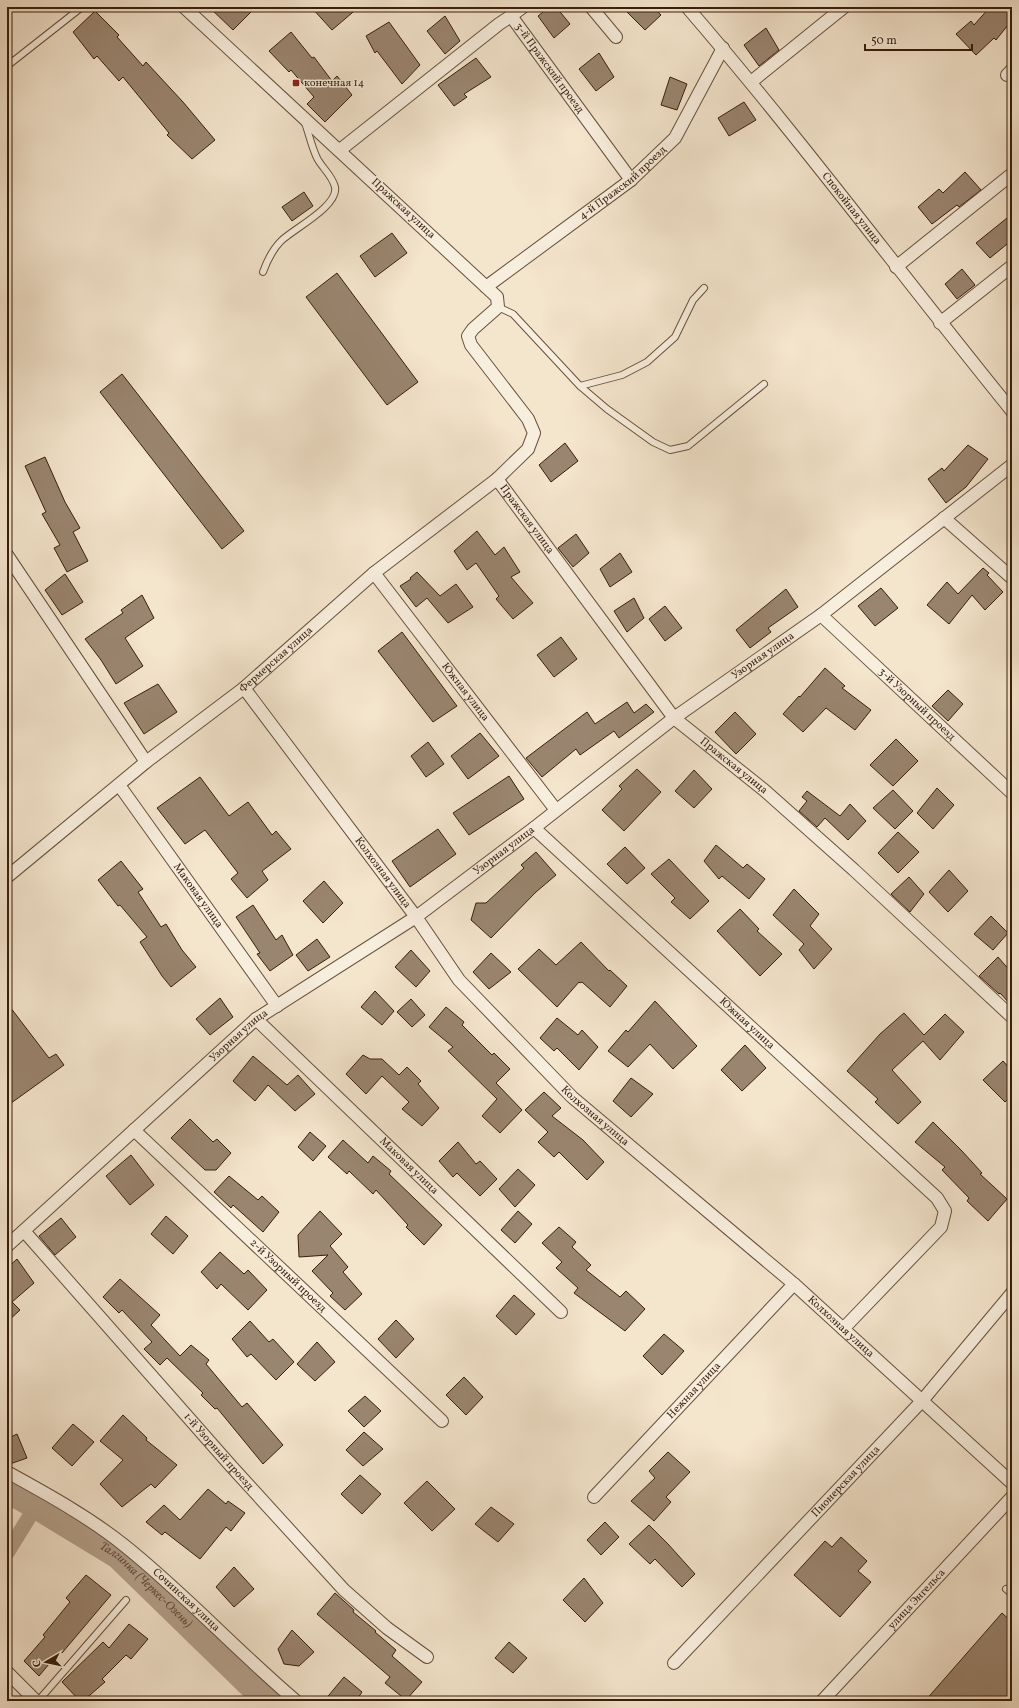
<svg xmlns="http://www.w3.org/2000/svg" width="1019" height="1708" font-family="Vollkorn,serif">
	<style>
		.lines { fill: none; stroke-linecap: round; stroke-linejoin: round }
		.canal { stroke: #b4a18b; stroke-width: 15 }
		.river { stroke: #b4a18b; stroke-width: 26 }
		.building { fill: #9a8570; stroke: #381e0b }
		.lane-casing { stroke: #67503c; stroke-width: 8 }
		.street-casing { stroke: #67503c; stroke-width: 14 }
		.lane { stroke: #f8eede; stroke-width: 6 }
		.street { stroke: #f8eede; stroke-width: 12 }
		.poi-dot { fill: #8f2418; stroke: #f8eede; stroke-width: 1.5 }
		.labels { text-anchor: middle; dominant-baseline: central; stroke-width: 3; stroke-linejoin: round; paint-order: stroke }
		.street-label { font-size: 11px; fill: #381e0b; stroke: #f8eede }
		.poi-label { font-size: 11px; fill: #381e0b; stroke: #f8eede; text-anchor: start }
		.water-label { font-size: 12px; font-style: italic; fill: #634c38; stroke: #f8eede }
	</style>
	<rect width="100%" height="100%" fill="#f4e5cd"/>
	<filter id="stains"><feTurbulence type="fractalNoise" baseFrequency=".005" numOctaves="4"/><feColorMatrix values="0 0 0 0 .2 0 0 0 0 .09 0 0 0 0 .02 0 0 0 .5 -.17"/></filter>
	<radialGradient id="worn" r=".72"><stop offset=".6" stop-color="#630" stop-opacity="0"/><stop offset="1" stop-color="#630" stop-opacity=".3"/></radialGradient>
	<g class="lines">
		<path class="canal" d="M 7,1553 L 36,1506"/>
		<path class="river" id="s1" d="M 7,1490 L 36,1506 L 118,1556 L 267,1701"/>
	</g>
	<path class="building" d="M 209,7 L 256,7 L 233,30 Z
		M 311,7 L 359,7 L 332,30 Z
		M 549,7 L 556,7 L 570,24 L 554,38 L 538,16 Z
		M 622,7 L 653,7 L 661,15 L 645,30 Z
		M 990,7 L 1012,7 L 1012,20 L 996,40 L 994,38 L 976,55 L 956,34 L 971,21 L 974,25 Z
		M 95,11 L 119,35 L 117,37 L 143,66 L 146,62 L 183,102 L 215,140 L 192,159 L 167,135 L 169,133 L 123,77 L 119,81 L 97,56 L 94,59 L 73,32 Z
		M 445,16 L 460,41 L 445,54 L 427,31 Z
		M 389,22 L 420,65 L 402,84 L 377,51 L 375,53 L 366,36 Z
		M 766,28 L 779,50 L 759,66 L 744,45 Z
		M 291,32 L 312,58 L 314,57 L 332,81 L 337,76 L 352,95 L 325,122 L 307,104 L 314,97 L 291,70 L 289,72 L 269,51 Z
		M 599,53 L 614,77 L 596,91 L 579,69 Z
		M 476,58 L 491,77 L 464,94 L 467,97 L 454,106 L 438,85 Z
		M 670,77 L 687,84 L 677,110 L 661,105 Z
		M 744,102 L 756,120 L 729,136 L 718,118 Z
		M 965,172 L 981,190 L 959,207 L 957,205 L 932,224 L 918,207 L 939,189 L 943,193 Z
		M 304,192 L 313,206 L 292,221 L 282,207 Z
		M 1012,214 L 1012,240 L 990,258 L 976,243 Z
		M 392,233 L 407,253 L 375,277 L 360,256 Z
		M 962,269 L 975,285 L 957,299 L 945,284 Z
		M 337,273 L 418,382 L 387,405 L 306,297 Z
		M 122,374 L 244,531 L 222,549 L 100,392 Z
		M 565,443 L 578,461 L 551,482 L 539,465 Z
		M 968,445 L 988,459 L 966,487 L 946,503 L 928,479 L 942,468 L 944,471 Z
		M 45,457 L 65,502 L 80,528 L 73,532 L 88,561 L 67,572 L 54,548 L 60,545 L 42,514 L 46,512 L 25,466 Z
		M 477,531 L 495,555 L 504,547 L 520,572 L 511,577 L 533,603 L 513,619 L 496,599 L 499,596 L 476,563 L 467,570 L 454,551 Z
		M 576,534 L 589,553 L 573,567 L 558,548 Z
		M 620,553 L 632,572 L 610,587 L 600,569 Z
		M 983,568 L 989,573 L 987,575 L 1003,592 L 985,610 L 972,595 L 949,624 L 927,605 L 947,582 L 958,594 Z
		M 417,572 L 440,596 L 456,584 L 473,607 L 448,623 L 427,598 L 416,607 L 400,586 L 411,579 L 410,578 Z
		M 65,574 L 83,602 L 62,615 L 45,590 Z
		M 881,588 L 898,608 L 875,626 L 858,606 Z
		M 786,589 L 798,607 L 768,628 L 771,632 L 750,648 L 736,630 Z
		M 142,595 L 154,618 L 125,638 L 143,666 L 116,684 L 101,660 L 85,639 L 123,613 L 121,610 Z
		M 634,598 L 644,618 L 627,632 L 614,611 Z
		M 665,606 L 682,628 L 665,641 L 649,619 Z
		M 402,632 L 457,706 L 433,722 L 378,651 Z
		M 561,637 L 577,659 L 554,677 L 537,655 Z
		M 825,668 L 845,686 L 842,688 L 871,710 L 855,730 L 826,708 L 803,732 L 783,714 L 799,696 L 800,697 Z
		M 158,684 L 177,712 L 144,734 L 124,703 Z
		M 948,690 L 963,704 L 948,721 L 932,706 Z
		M 627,702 L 634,713 L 646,704 L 654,712 L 619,738 L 614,731 L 580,755 L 576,749 L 542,777 L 526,758 L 587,712 L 595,724 Z
		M 735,712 L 756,734 L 736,754 L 715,732 Z
		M 480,733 L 499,756 L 468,779 L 451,756 Z
		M 896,739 L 918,761 L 893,786 L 870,765 Z
		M 428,742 L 444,764 L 426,777 L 411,756 Z
		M 637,769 L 661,792 L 624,831 L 602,810 L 622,789 L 619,786 Z
		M 694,770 L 712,789 L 694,808 L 675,791 Z
		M 509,776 L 524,799 L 469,835 L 453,813 Z
		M 200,777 L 229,816 L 248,802 L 272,835 L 276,831 L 291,849 L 262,871 L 268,880 L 247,898 L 231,879 L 238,873 L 205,830 L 185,844 L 157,808 Z
		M 937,788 L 954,805 L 933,829 L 917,813 Z
		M 893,790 L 913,811 L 895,829 L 873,808 Z
		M 807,791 L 840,816 L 850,804 L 866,821 L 848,840 L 825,818 L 817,827 L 799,811 L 807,801 L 802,797 Z
		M 438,829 L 456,854 L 410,887 L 392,861 Z
		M 898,832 L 919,852 L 898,873 L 878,853 Z
		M 716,845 L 743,868 L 747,864 L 765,879 L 749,899 L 722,876 L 719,879 L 704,861 Z
		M 625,847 L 645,868 L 627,884 L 607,864 Z
		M 536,852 L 556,875 L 536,892 L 491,938 L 471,920 L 476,903 L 486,903 L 524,868 L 521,865 Z
		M 669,859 L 709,901 L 690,919 L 671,902 L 675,898 L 651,874 Z
		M 121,861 L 143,889 L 138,892 L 161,927 L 166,924 L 182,950 L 196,967 L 171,987 L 162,976 L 140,942 L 147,937 L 120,905 L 118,906 L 98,880 Z
		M 949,870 L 968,891 L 948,912 L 929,892 Z
		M 909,877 L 924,894 L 910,912 L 891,894 Z
		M 324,881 L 343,903 L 323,923 L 303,901 Z
		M 794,889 L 819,914 L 810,926 L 832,949 L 814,969 L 799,950 L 804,944 L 773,915 Z
		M 253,905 L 276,940 L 282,935 L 293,955 L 270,971 L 257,954 L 260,953 L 236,917 Z
		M 740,909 L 759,929 L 757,931 L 782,954 L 760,976 L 717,931 Z
		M 991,916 L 1008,933 L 993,950 L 974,934 Z
		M 317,939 L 330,957 L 308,971 L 296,955 Z
		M 581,942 L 609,971 L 610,970 L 627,986 L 610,1007 L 582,982 L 580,983 L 579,982 L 557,1007 L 518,969 L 539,949 L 556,965 Z
		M 411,950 L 430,971 L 416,987 L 395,967 Z
		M 491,953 L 511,972 L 489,989 L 473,972 Z
		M 998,957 L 1012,973 L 1012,1006 L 1000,993 L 999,994 L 979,976 Z
		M 375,991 L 394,1011 L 382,1025 L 361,1007 Z
		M 220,998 L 233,1017 L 210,1035 L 196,1019 Z
		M 411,999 L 425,1015 L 412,1027 L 397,1012 Z
		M 655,1001 L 697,1046 L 673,1069 L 650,1044 L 628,1067 L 608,1051 L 626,1030 L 628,1032 Z
		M 7,1003 L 49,1058 L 56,1054 L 64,1065 L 7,1106 Z
		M 446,1007 L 464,1022 L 462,1025 L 492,1055 L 494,1053 L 510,1069 L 496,1083 L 522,1110 L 500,1133 L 482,1116 L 497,1099 L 448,1051 L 453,1047 L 429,1027 Z
		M 904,1013 L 924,1035 L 945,1014 L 964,1032 L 940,1060 L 923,1041 L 892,1070 L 921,1102 L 898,1124 L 875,1102 L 878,1099 L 847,1071 L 880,1034 Z
		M 557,1018 L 578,1035 L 582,1030 L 598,1047 L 579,1070 L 557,1048 L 554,1051 L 540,1038 Z
		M 745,1045 L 766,1068 L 742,1091 L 721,1070 Z
		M 363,1055 L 370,1059 L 382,1059 L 399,1075 L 407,1067 L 421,1081 L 418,1084 L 439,1108 L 422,1126 L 402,1109 L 409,1102 L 382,1076 L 366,1094 L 346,1074 Z
		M 253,1056 L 287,1085 L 298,1075 L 315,1094 L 295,1111 L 268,1085 L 255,1101 L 233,1081 Z
		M 1003,1061 L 1012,1071 L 1012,1095 L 1005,1102 L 983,1080 Z
		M 631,1078 L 653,1094 L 631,1117 L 613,1101 Z
		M 544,1092 L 561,1108 L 552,1116 L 583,1140 L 604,1162 L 587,1180 L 559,1152 L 554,1157 L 538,1142 L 548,1132 L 525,1110 Z
		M 190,1119 L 213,1142 L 217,1139 L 231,1153 L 216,1170 L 205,1170 L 171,1138 Z
		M 933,1122 L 962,1151 L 982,1173 L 980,1174 L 1007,1199 L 988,1221 L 967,1201 L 969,1198 L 942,1170 L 945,1167 L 915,1142 Z
		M 310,1132 L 326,1146 L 313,1161 L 298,1147 Z
		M 343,1140 L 368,1163 L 373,1156 L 391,1171 L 389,1174 L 442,1225 L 424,1245 L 406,1227 L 408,1225 L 376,1190 L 373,1194 L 349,1171 L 347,1174 L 328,1157 Z
		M 458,1142 L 476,1164 L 480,1161 L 497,1179 L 480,1196 L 457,1173 L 453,1177 L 439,1161 Z
		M 131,1155 L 154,1185 L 130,1205 L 106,1176 Z
		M 518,1169 L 535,1185 L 515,1207 L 499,1189 Z
		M 229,1176 L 258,1200 L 262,1196 L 279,1212 L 263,1232 L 233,1205 L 231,1208 L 214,1192 Z
		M 320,1211 L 342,1234 L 330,1246 L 348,1267 L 343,1272 L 362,1294 L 345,1310 L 330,1296 L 333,1293 L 312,1271 L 328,1255 L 299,1257 L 298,1235 Z
		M 518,1211 L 532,1224 L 515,1243 L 501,1230 Z
		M 166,1216 L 188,1236 L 173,1254 L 151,1234 Z
		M 61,1218 L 76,1237 L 55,1255 L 39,1236 Z
		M 559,1227 L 576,1242 L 572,1247 L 591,1265 L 586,1270 L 620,1297 L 626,1291 L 645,1309 L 625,1331 L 574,1293 L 578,1288 L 556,1268 L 562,1262 L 542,1243 Z
		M 220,1252 L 244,1274 L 248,1270 L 267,1290 L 248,1310 L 221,1284 L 217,1289 L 201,1272 Z
		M 17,1259 L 34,1283 L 12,1302 L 20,1310 L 7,1322 L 7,1268 Z
		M 120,1279 L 160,1315 L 151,1325 L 180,1356 L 191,1345 L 209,1360 L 206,1364 L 242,1407 L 247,1403 L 283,1445 L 263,1464 L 217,1408 L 215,1409 L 201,1395 L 203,1393 L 167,1358 L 160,1365 L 144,1349 L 152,1342 L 122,1310 L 119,1313 L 103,1297 Z
		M 514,1295 L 535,1314 L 516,1335 L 496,1316 Z
		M 396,1320 L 414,1339 L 396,1358 L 378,1339 Z
		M 250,1321 L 269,1342 L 273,1339 L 294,1362 L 276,1380 L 251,1354 L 247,1357 L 232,1339 Z
		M 664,1334 L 684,1351 L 662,1375 L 643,1356 Z
		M 317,1342 L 335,1362 L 315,1381 L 297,1364 Z
		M 464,1377 L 483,1397 L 466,1415 L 446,1395 Z
		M 365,1396 L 381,1411 L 364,1427 L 348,1411 Z
		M 123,1415 L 147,1438 L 146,1440 L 177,1465 L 155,1488 L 151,1484 L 122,1507 L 100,1484 L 123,1460 L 100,1441 Z
		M 73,1424 L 94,1442 L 72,1466 L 52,1448 Z
		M 364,1432 L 383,1449 L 363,1466 L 346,1450 Z
		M 17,1434 L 27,1458 L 7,1465 L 7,1439 Z
		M 668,1452 L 690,1472 L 666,1497 L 671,1502 L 654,1521 L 631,1501 L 655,1478 L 649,1471 Z
		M 360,1475 L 381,1494 L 362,1514 L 341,1494 Z
		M 427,1481 L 455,1509 L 432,1531 L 404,1503 Z
		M 208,1489 L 226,1504 L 228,1501 L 245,1513 L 231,1531 L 226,1527 L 200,1559 L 165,1532 L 162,1535 L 146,1522 L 164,1505 L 180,1520 Z
		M 491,1507 L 514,1524 L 498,1542 L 475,1524 Z
		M 605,1522 L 619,1537 L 601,1555 L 587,1540 Z
		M 649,1525 L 668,1544 L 695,1574 L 682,1587 L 655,1559 L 650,1564 L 629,1544 Z
		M 841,1537 L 867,1561 L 858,1571 L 871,1582 L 840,1617 L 794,1575 L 825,1541 L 832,1547 Z
		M 234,1567 L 254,1589 L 234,1607 L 216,1587 Z
		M 86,1575 L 111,1595 L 62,1653 L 60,1651 L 39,1676 L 24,1661 L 45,1637 L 43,1635 L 70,1602 L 66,1598 Z
		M 584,1578 L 603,1603 L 585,1622 L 563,1600 Z
		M 335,1593 L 354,1610 L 353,1612 L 376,1631 L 375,1632 L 396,1650 L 392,1656 L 422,1682 L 406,1700 L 385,1683 L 390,1677 L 317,1614 Z
		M 1002,1613 L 1012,1622 L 1012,1701 L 925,1701 Z
		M 129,1624 L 148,1639 L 131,1659 L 126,1655 L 102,1679 L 105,1682 L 83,1701 L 80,1701 L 62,1682 L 103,1642 L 109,1648 Z
		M 292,1630 L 314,1652 L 299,1666 L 284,1664 L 278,1649 Z
		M 509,1642 L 527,1658 L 513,1673 L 495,1658 Z
		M 344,1677 L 362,1692 L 356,1701 L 324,1701 Z"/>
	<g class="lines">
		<g class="lane-casing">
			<path id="lane" d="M 7,66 L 82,7
				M 263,272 C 267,261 272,250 281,241 C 293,229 339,206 335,187 C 332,175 322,168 317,158 C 312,148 309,134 305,123
				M 498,307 L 513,314 L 580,386 L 607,409 L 653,442 L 670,450 L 688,446 L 764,384
				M 580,386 L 622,375 L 647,362 L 675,337 L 693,300 L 704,288
				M 1006,1589 L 1012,1594
				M 38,1701 L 126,1600"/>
		</g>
		<g class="street-casing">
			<g id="street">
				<path d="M 591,7 L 616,37"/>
				<path id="s2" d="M 687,7 C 800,138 903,277 1012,411"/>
				<path d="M 511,16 L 523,7"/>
				<path d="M 1007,75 L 1012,70"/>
				<path d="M 751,82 L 844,7"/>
				<path id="s3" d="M 340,150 L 499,24 L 511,16 L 631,180"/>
				<path d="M 896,267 L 1012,174"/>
				<path id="s4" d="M 486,287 L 631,180 L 675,138 L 723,48"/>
				<path d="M 940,323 L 1012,266"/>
				<path id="s5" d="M 497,479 L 674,718 L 764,790 L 854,870 L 1012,1017"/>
				<path d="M 944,518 L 1012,578"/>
				<path d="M 7,555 L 146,762"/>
				<path id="s6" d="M 374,573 L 556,810"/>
				<path id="s7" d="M 821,615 L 1012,793"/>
				<path id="s8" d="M 244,688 L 416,917 L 459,980 L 572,1097 L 794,1284 L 1012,1483"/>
				<path id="s9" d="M 119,785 L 277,1006"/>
				<path id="s10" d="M 534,828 L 937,1198 L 945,1211 L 941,1227 L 843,1329"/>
				<path id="s11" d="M 7,877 L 146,762 L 244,688 L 374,573 L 497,479 L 528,449 L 534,433 L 528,419 L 471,345 L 468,336 L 473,329 L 498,307 L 497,297 L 184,7"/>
				<path id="s12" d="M 256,1019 L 561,1312"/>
				<path id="s13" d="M 134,1130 L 442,1421"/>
				<path id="s14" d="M 24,1231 L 231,1466 L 344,1590 L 387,1628 L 427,1657"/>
				<path id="s15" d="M 7,1246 L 256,1019 L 416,917 L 534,828 L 674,718 L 821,615 L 1012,465"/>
				<path id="s16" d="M 7,1472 C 47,1494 89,1517 125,1546 C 185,1594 237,1651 296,1701"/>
				<path id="s17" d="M 594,1497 L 794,1284"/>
				<path id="s18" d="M 674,1663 L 921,1402 L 1012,1293"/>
				<path d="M 7,1672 L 36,1701"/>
				<path id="s19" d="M 822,1701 L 1012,1497"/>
			</g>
		</g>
		<use href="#lane" class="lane"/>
		<use href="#street" class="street"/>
	</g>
	<rect class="poi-dot" x="292" y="79" width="8" height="8" rx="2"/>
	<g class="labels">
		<g class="street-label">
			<text stroke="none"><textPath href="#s3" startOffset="282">3-й Пражский проезд</textPath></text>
			<text stroke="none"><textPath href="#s4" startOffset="172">4-й Пражский проезд</textPath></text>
			<text transform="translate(403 209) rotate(43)">Пражская улица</text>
			<text stroke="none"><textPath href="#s2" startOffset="260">Спокойная улица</textPath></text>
			<text stroke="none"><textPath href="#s5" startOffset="50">Пражская улица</textPath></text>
			<text stroke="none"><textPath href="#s15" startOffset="961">Узорная улица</textPath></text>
			<text stroke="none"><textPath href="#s11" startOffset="346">Фермерская улица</textPath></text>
			<text stroke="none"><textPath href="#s6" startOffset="150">Южная улица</textPath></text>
			<text stroke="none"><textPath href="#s7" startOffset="131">3-й Узорный проезд</textPath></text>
			<text stroke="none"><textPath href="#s5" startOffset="374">Пражская улица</textPath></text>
			<text stroke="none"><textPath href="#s15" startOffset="637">Узорная улица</textPath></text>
			<text stroke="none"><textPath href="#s8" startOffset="231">Колхозная улица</textPath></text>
			<text stroke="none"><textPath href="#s9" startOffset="136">Маковая улица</textPath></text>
			<text stroke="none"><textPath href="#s10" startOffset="289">Южная улица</textPath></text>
			<text stroke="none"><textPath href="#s15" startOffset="313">Узорная улица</textPath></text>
			<text stroke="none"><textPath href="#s8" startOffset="555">Колхозная улица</textPath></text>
			<text stroke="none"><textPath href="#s12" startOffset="212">Маковая улица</textPath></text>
			<text stroke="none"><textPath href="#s13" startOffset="212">2-й Узорный проезд</textPath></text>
			<text stroke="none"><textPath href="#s8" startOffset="879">Колхозная улица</textPath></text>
			<text stroke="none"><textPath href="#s17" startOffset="146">Нежная улица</textPath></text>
			<text stroke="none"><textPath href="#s14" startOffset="294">1-й Узорный проезд</textPath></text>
			<text stroke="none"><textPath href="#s18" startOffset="250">Пионерская улица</textPath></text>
			<text stroke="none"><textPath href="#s19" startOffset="139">улица Энгельса</textPath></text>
			<text stroke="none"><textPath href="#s16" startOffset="221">Сочинская улица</textPath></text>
		</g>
		<g class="poi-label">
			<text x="304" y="83">конечная 14</text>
		</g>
		<g class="water-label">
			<text stroke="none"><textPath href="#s1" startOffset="169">Талгинка (Черкес-Озень)</textPath></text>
		</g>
	</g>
	<rect width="1019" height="1708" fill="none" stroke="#f4e5cd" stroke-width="24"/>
	<rect x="8" y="8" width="1003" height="1692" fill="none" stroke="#381e0b" stroke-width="2"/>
	<rect x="12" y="12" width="995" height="1684" fill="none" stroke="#381e0b"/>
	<g transform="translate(46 1662) rotate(261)" stroke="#f8eede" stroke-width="3" paint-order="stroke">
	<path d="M0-3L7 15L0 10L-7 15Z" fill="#381e0b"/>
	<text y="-6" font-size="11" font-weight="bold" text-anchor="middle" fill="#381e0b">С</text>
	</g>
	<path d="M865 44v6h107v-6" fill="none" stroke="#381e0b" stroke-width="2"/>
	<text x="871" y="44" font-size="12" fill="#381e0b" stroke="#f8eede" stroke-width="3" paint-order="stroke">50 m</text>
	<rect width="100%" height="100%" filter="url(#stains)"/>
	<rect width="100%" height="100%" fill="url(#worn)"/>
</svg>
